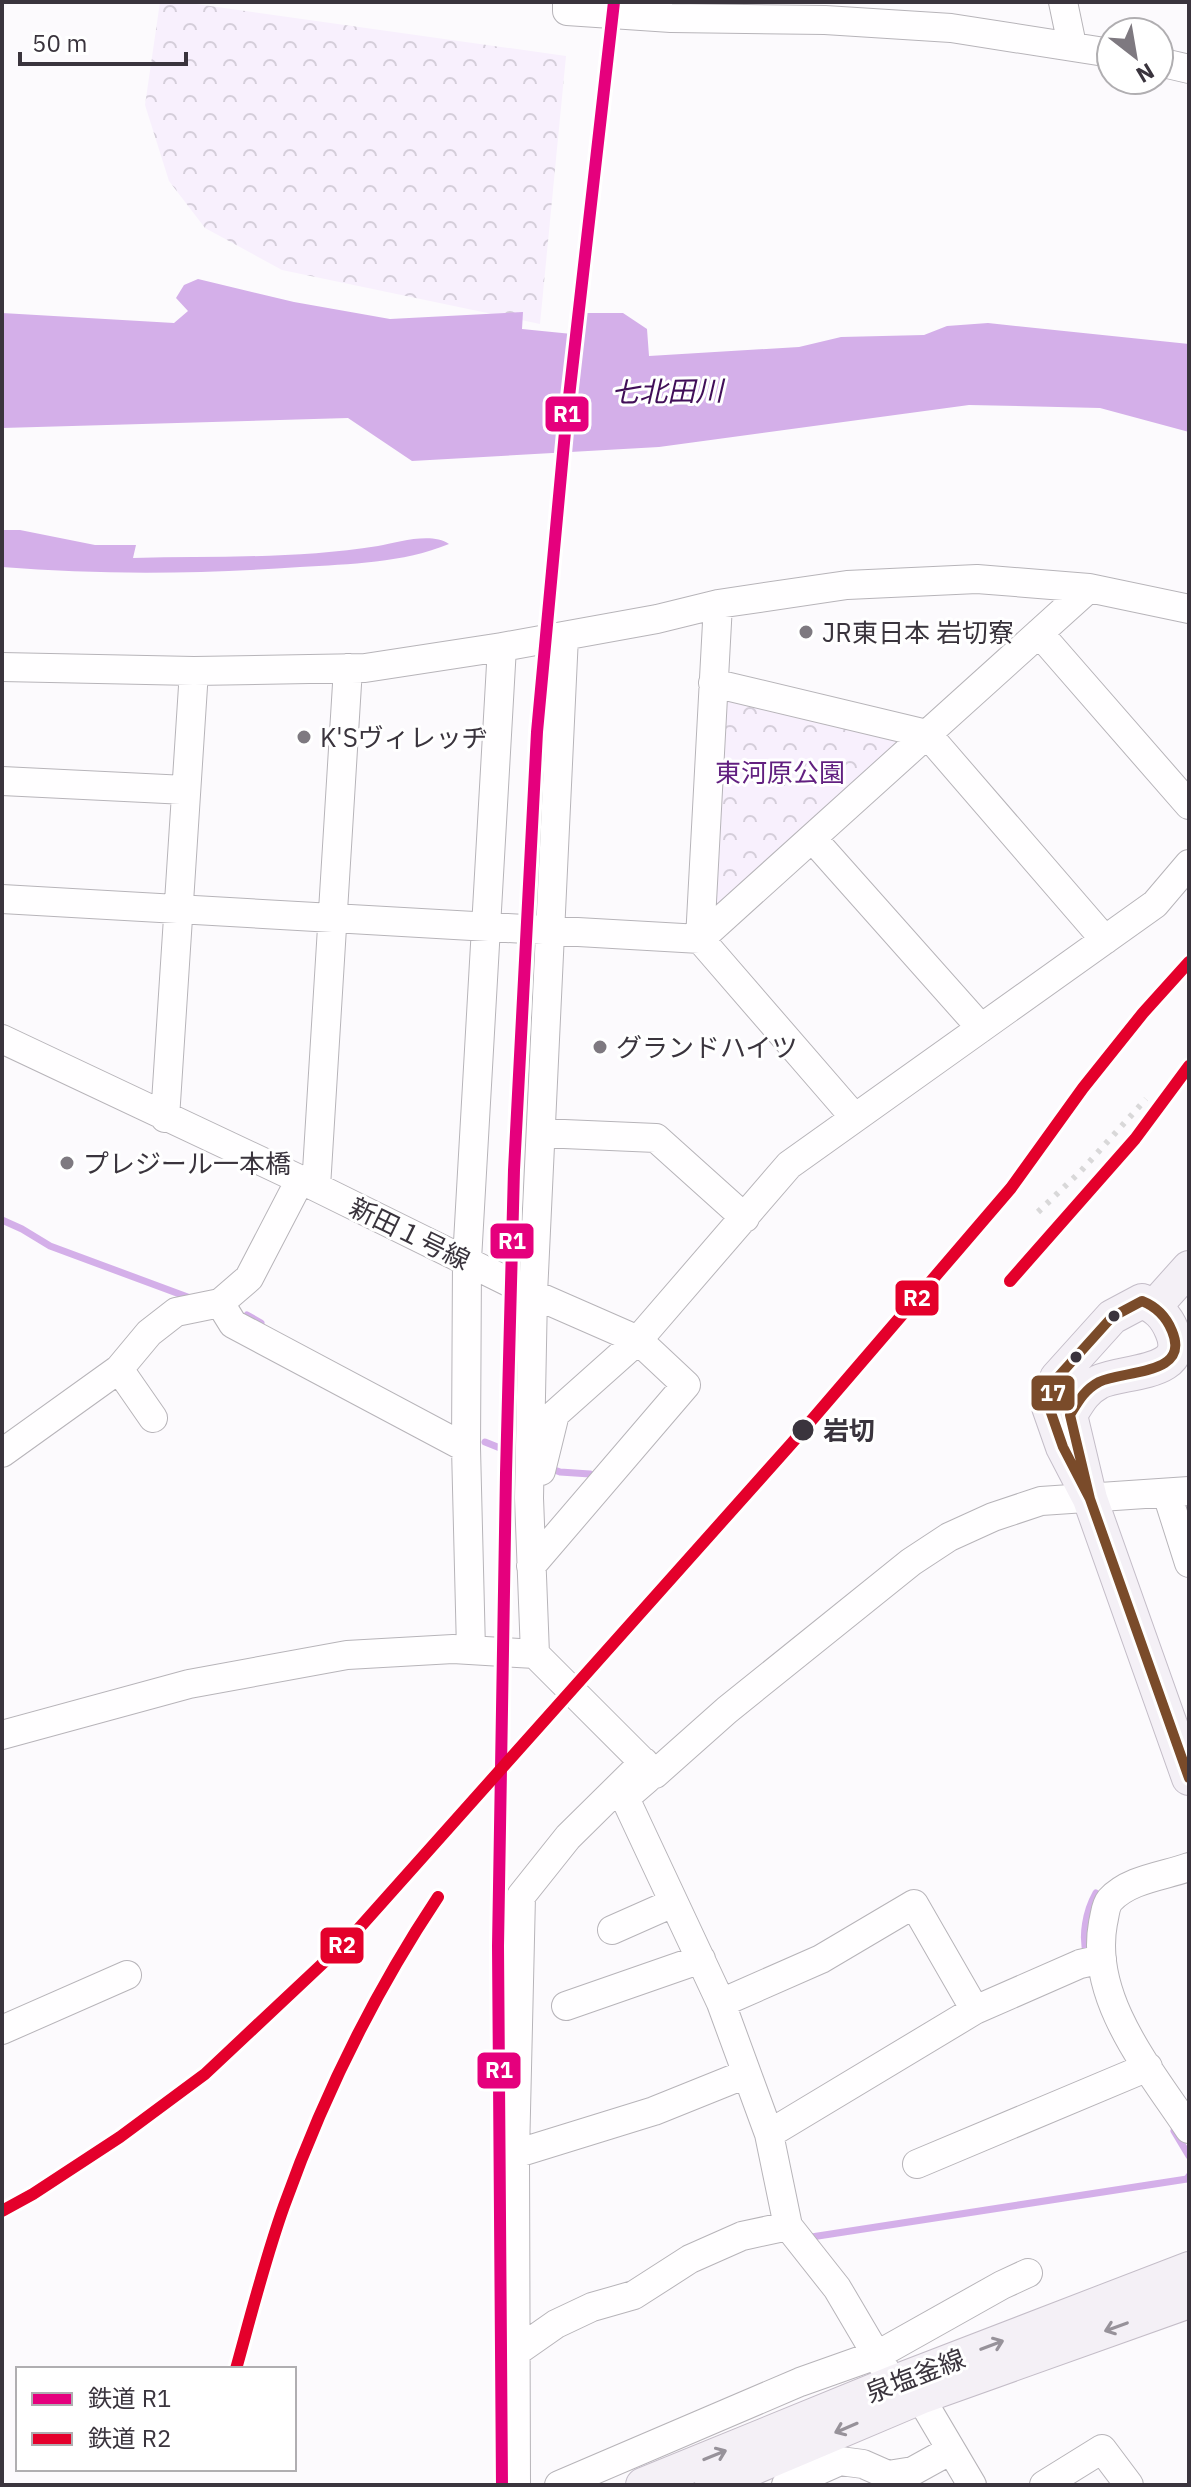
<svg xmlns="http://www.w3.org/2000/svg" width="1191" height="2487" font-family="'IBM Plex Sans','Noto Sans JP',sans-serif">
	<style>
		.park { fill: url(#park-crowns) }
		.water { fill: #d4afe9 }
		.lines { fill: none; stroke-linecap: round; stroke-linejoin: round }
		.stream { stroke: #d4afe9; stroke-width: 7 }
		.minor-casing { stroke: #b7b4b9; stroke-width: 30 }
		.major-casing { stroke: #c4bdc8; stroke-width: 36 }
		.minor { stroke: #fffeff; stroke-width: 28 }
		.major { stroke: #f4f0f6; stroke-width: 34 }
		.rail { stroke: #d9d8d9; stroke-width: 6; stroke-dasharray: 4 8; stroke-linecap: butt }
		.bus-1-casing { stroke: #fff; stroke-width: 16 }
		.bus-1 { stroke: #7a4b2a; stroke-width: 10 }
		.rail-1-casing { stroke: #fff; stroke-width: 18 }
		.rail-2-casing { stroke: #fff; stroke-width: 18 }
		.rail-1 { stroke: #e5007d; stroke-width: 12 }
		.rail-2 { stroke: #e4002b; stroke-width: 12 }
		.oneway { stroke: #97929a }
		.poi-dot { fill: #7e7980; stroke: #fff; stroke-width: 3 }
		.bus-dot { fill: #3a343d; stroke: #fff; stroke-width: 3 }
		.labels { text-anchor: middle; dominant-baseline: central; stroke-width: 6; stroke-linejoin: round; paint-order: stroke }
		.poi-label { font-size: 26px; fill: #3a343d; stroke: #fff; text-anchor: start }
		.park-label { font-size: 26px; fill: #622080; stroke: #fff }
		.street-label { font-size: 26px; fill: #3a343d; stroke: #fff }
		.stop-label { font-size: 26px; font-weight: bold; fill: #3a343d; stroke: #fff; text-anchor: start }
		.water-label { font-size: 28px; font-style: italic; fill: #410e58; stroke: #fff }
		.line-badge { stroke: #fff; stroke-width: 3 }
		.badge-label { font-size: 22px; text-anchor: middle; font-weight: bold; fill: #fff }
	</style>
	<defs>
		<pattern id="park-crowns" width="20" height="18" patternUnits="userSpaceOnUse" patternTransform="scale(2)"><rect width="20" height="18" fill="#f8f0fd"/><path d="M2 6a3 3 0 1 1 6 0M12 15a3 3 0 1 1 6 0" fill="none" stroke="#d5ceda"/></pattern>
	</defs>
	<rect width="100%" height="100%" fill="#fcfafd"/>
	<path class="park" d="M 160,2 L 182,2 L 566,56 L 540,324 L 282,270 L 205,228 L 169,181 L 145,105 Z
		M 724,700 L 895,732 L 899,747 L 720,907 L 711,901 Z"/>
	<path class="water" d="M 198,279 L 294,302 L 390,319 L 523,312 L 522,329 L 582,335 L 585,313 L 623,313 L 647,329 L 649,356 L 799,347 L 841,337 L 924,335 L 947,326 L 988,323 L 1189,344 L 1189,432 L 1100,408 L 969,405 L 659,447 L 412,461 L 348,418 L 2,428 L 2,313 L 174,323 L 188,311 L 176,298 L 184,285 Z
		M 2,530 L 20,530 L 95,545 L 136,545 L 133,558 C 215,556 297,559 378,546 C 398,542 432,532 449,544 C 403,563 350,564 300,567 C 201,574 101,575 2,567 Z"/>
	<g class="lines">
		<path class="stream" d="M 2,1220 L 22,1229 L 50,1246 L 193,1299
			M 247,1315 L 261,1323
			M 485,1442 L 510,1452
			M 549,1468 L 560,1472 L 590,1474
			M 1087,1956 C 1081,1936 1086,1911 1096,1893
			M 1174,2131 L 1189,2156
			M 805,2238 L 1187,2179 L 1189,2176"/>
		<g class="minor-casing">
			<path id="minor" d="M 567,2 L 567,11 L 671,18 L 825,20 L 951,28 L 1111,53
				M 1063,2 L 1072,45
				M 1159,62 L 1189,69
				M 718,604 L 700,939 L 855,1118
				M 1039,633 L 1189,805
				M 2,667 L 194,671 L 365,668 L 502,647 L 657,619 L 718,604 L 847,585 L 977,579 L 1089,588 L 1189,609
				M 713,683 L 927,734 L 1105,940
				M 2,781 L 186,790
				M 812,838 L 981,1028
				M 2,899 L 700,939 L 1089,588
				M 2,1039 L 316,1187 L 533,1294 L 638,1340 L 686,1385 L 531,1566
				M 165,1118 L 194,671
				M 541,1133 L 656,1138 L 745,1218
				M 316,1187 L 348,668
				M 220,1303 L 233,1324 L 466,1448
				M 119,1369 L 153,1418
				M 2,1453 L 119,1369 L 149,1333 L 176,1312 L 220,1303 L 249,1278 L 300,1180
				M 541,1471 L 555,1414 L 638,1340 L 789,1165 L 1155,904 L 1189,864
				M 1167,1494 L 1189,1563
				M 471,1650 L 466,1448 L 467,1260 L 502,647
				M 535,1654 L 529,1498 L 533,1294 L 564,636
				M 2,1735 L 189,1684 L 347,1655 L 453,1649 L 535,1654 L 655,1774 L 727,1710 L 911,1562 L 949,1537 L 993,1517 L 1041,1501 L 1189,1491
				M 647,1779 L 625,1798 L 721,2003 L 769,2134
				M 1189,1867 C 1164,1876 1129,1879 1110,1900 C 1105,1906 1105,1915 1103,1923 C 1089,1999 1150,2070 1189,2129
				M 612,1930 L 673,1903
				M 721,2003 L 821,1959 L 914,1904 L 975,2010
				M 566,2006 L 701,1959
				M 2,2030 L 127,1975
				M 515,2154 L 654,2111 L 746,2074
				M 917,2164 L 1148,2067
				M 516,2352 L 556,2324 L 592,2307 L 634,2295 L 690,2259 L 742,2236 L 788,2226
				M 893,2383 L 837,2288 L 788,2226 L 769,2134 L 975,2010 L 1080,1964 L 1102,1959
				M 920,2397 L 972,2485
				M 516,2485 L 515,2154 L 521,1896 L 568,1837 L 644,1762
				M 559,2485 L 800,2382 L 879,2354 L 1002,2285 L 1028,2273
				M 786,2485 L 840,2461 L 863,2464 L 888,2475 L 913,2471 L 951,2450
				M 1044,2485 L 1102,2449 L 1129,2485"/>
		</g>
		<g class="major-casing">
			<path id="major" d="M 1155,1306 L 1189,1268
				M 1090,1499 L 1070,1415 C 1078,1402 1084,1390 1099,1382 C 1123,1370 1191,1376 1172,1331 C 1166,1316 1157,1307 1142,1301 L 1112,1317 L 1057,1378 L 1049,1407 L 1063,1447 L 1090,1499 L 1189,1778
				M 643,2485 L 893,2383 L 1189,2269
				M 712,2485 L 920,2397 L 1189,2301"/>
		</g>
		<use href="#minor" class="minor"/>
		<use href="#major" class="major"/>
		<path class="rail" d="M 1038,1212 L 1081,1171 L 1146,1099"/>
		<g class="bus-1-casing">
			<path id="bus-1" d="M 1090,1499 L 1070,1415 C 1078,1402 1084,1390 1099,1382 C 1123,1370 1191,1376 1172,1331 C 1166,1316 1157,1307 1142,1301 L 1112,1317 L 1057,1378 L 1049,1407 L 1063,1447 L 1090,1499 L 1189,1778"/>
		</g>
		<use href="#bus-1" class="bus-1"/>
		<g class="rail-1-casing">
			<path id="rail-1" d="M 502,2485 L 498,1946 L 506,1473 L 514,1170 L 537,732 L 565,432 L 614,2"/>
		</g>
		<g class="rail-2-casing">
			<path id="rail-2" d="M 1010,1281 L 1135,1139 L 1189,1066
				M 2,2211 L 33,2194 L 120,2137 L 205,2074 L 353,1935 L 792,1443 L 957,1251 L 1011,1188 L 1083,1088 L 1143,1013 L 1189,962
				M 236,2369 C 251,2315 265,2259 284,2206 C 323,2097 374,1993 438,1897"/>
		</g>
		<use href="#rail-1" class="rail-1"/>
		<use href="#rail-2" class="rail-2"/>
	</g>
	<defs><path id="oneway-shaft" d="M-6 0H5M1.5-3L5.5 0L1.5 3" fill="none" stroke-width="1.6" stroke-linecap="round" stroke-linejoin="round" transform="scale(2)"/></defs>
	<g class="oneway">
		<use href="#oneway-shaft" transform="translate(1116 2327) rotate(160)"/>
		<use href="#oneway-shaft" transform="translate(992 2345) rotate(-21)"/>
		<use href="#oneway-shaft" transform="translate(846 2428) rotate(157)"/>
		<use href="#oneway-shaft" transform="translate(715 2455) rotate(-22)"/>
	</g>
	<g class="poi-dot">
		<circle cx="806" cy="632" r="8"/>
		<circle cx="304" cy="737" r="8"/>
		<circle cx="600" cy="1047" r="8"/>
		<circle cx="67" cy="1163" r="8"/>
	</g>
	<g class="bus-dot">
		<circle cx="1114" cy="1316" r="7"/>
		<circle cx="1076" cy="1357" r="7"/>
		<circle cx="803" cy="1430" r="12"/>
	</g>
	<g class="labels">
		<g class="poi-label">
			<text x="822" y="632">JR東日本 岩切寮</text>
			<text x="320" y="737">K'Sヴィレッヂ</text>
			<text x="616" y="1047">グランドハイツ</text>
			<text x="83" y="1163">プレジール一本橋</text>
		</g>
		<g class="park-label">
			<text x="780" y="772">東河原公園</text>
		</g>
		<g class="street-label">
			<text transform="translate(410 1233) rotate(26)">新田１号線</text>
			<text transform="translate(915 2375) rotate(-21)">泉塩釜線</text>
		</g>
		<g class="stop-label">
			<text x="823" y="1430">岩切</text>
		</g>
		<g class="water-label">
			<text transform="translate(667 391) rotate(-1)">七北田川</text>
		</g>
	</g>
	<g class="line-badge">
		<rect x="544" y="395" width="46" height="38" rx="8" fill="#e5007d"/>
		<rect x="489" y="1222" width="46" height="38" rx="8" fill="#e5007d"/>
		<rect x="894" y="1279" width="46" height="38" rx="8" fill="#e4002b"/>
		<rect x="1030" y="1374" width="46" height="38" rx="8" fill="#7a4b2a"/>
		<rect x="319" y="1926" width="46" height="39" rx="8" fill="#e4002b"/>
		<rect x="476" y="2051" width="46" height="39" rx="8" fill="#e5007d"/>
	</g>
	<g class="badge-label">
		<text x="567" y="422">R1</text>
		<text x="512" y="1249">R1</text>
		<text x="917" y="1306">R2</text>
		<text x="1053" y="1401">17</text>
		<text x="342" y="1953">R2</text>
		<text x="499" y="2078">R1</text>
	</g>
	<rect width="1191" height="2487" fill="none" stroke="#3a343d" stroke-width="8"/>
	<rect x="16" y="2367" width="280" height="104" fill="#ffffff" stroke="#b0aeb1" stroke-width="2"/>
	<rect x="32" y="2393" width="40" height="12" fill="#e5007d" stroke="#b0aeb1" stroke-width="2"/>
	<text x="88" y="2407" font-size="24" fill="#3a343d">鉄道 R1</text>
	<rect x="32" y="2433" width="40" height="12" fill="#e4002b" stroke="#b0aeb1" stroke-width="2"/>
	<text x="88" y="2447" font-size="24" fill="#3a343d">鉄道 R2</text>
	<g transform="translate(1135 56) rotate(149)"><circle r="38" fill="#ffffff" stroke="#b0aeb1" stroke-width="2"/>
	<path d="M0-6L14 30L0 20L-14 30Z" fill="#7e7980"/>
	<text y="-12" font-size="22" font-weight="bold" text-anchor="middle" fill="#3a343d">N</text>
	</g>
	<path d="M20 52v12h166v-12" fill="none" stroke="#3a343d" stroke-width="4"/>
	<text x="32" y="52" font-size="24" fill="#3a343d" stroke="#ffffff" stroke-width="6" paint-order="stroke">50 m</text>
</svg>
